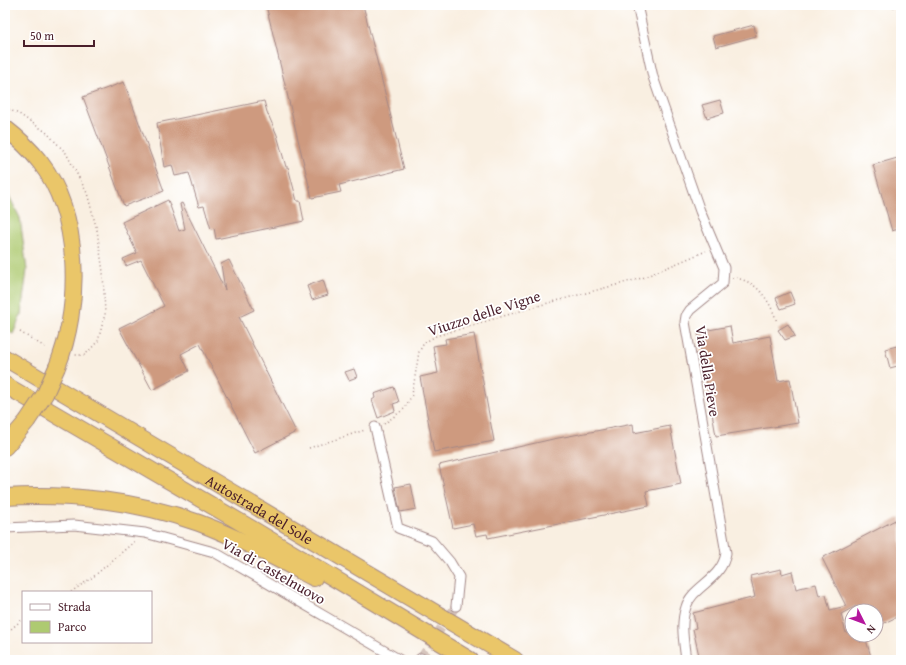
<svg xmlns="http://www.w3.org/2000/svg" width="906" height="665" font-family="'Gentium Book Plus',serif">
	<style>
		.green { fill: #aeca71; stroke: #7c744e }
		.building { fill: #ce9a7f }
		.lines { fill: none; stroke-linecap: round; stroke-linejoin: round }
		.street-tunnel { stroke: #d6c5bd; stroke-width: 9; stroke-dasharray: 9 4.5; stroke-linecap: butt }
		.street-casing { stroke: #a28786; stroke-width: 11 }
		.highway-casing { stroke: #a28786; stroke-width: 18 }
		.path { stroke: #a28786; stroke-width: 1.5; stroke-dasharray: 1 3; stroke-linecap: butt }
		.street { stroke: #fff; stroke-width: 9 }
		.highway { stroke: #eac669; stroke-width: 16 }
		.highway-bridge-casing { stroke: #a28786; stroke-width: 18; stroke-linecap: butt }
		.highway-bridge { stroke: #eac669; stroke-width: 16 }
		.labels { text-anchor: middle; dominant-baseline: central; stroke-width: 3.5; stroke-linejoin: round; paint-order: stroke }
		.street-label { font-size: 15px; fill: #4a1f2b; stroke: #fff }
	</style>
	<rect width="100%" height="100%" fill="#fff"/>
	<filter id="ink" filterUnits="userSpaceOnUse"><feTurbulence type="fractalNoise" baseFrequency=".025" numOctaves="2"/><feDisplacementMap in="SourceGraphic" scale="8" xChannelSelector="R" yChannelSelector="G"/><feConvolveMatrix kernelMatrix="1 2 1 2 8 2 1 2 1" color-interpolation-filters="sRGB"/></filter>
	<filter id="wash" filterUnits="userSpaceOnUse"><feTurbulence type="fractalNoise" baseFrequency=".012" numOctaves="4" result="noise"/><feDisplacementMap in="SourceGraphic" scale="16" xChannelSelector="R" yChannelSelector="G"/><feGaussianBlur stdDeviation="0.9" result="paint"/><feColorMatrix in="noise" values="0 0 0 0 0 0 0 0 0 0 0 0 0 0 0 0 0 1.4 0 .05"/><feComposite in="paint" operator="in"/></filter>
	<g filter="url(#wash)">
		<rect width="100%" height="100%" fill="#f9efe1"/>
		<path class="green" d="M 5,188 L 20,218 L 27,270 L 21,315 L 13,334 L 5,329 Z"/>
		<g id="blocks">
			<path class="building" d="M 266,5 L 363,5 L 404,169 L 339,185 L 341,192 L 312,198 Z
				M 754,25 L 756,36 L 716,47 L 713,36 Z
				M 124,82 L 164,191 L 124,206 L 83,97 Z
				M 720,100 L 724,113 L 707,118 L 702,105 Z
				M 264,101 L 267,112 L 277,135 L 286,167 L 288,167 L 297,201 L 300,201 L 304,221 L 216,239 L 214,228 L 211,229 L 204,206 L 199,207 L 189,173 L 175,176 L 172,165 L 164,167 L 157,123 Z
				M 901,157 L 901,228 L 892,231 L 873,165 Z
				M 168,200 L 179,231 L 185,229 L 180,204 L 182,203 L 225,290 L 221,264 L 229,260 L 254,310 L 239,317 L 296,432 L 255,453 L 200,344 L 181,354 L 189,371 L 152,390 L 119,328 L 131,322 L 132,323 L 164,306 L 141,260 L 126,266 L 123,259 L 137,253 L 122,222 Z
				M 323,280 L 328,295 L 312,300 L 307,286 Z
				M 790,292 L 795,304 L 781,309 L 776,298 Z
				M 788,324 L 795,336 L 785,340 L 778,330 Z
				M 730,326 L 733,343 L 770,336 L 778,381 L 790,379 L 798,423 L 716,436 L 698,332 Z
				M 474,334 L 494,441 L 434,452 L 420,377 L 438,373 L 433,346 L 446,344 L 445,339 Z
				M 901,345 L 901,365 L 890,368 L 885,349 Z
				M 354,369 L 357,377 L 349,380 L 345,372 Z
				M 394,387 L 399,402 L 393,404 L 395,411 L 378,418 L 372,400 L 375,398 L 374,394 Z
				M 633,424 L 634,433 L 670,426 L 681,484 L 646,491 L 649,506 L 488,538 L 487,534 L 476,536 L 473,524 L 453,528 L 439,465 L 553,439 Z
				M 411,484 L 416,509 L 400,512 L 395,487 Z
				M 901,517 L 901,615 L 876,627 L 876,611 L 858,611 L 856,606 L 841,614 L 846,633 L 852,631 L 852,635 L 858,635 L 860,642 L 866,640 L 872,660 L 700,660 L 693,629 L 696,628 L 693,613 L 755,597 L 750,576 L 781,569 L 782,574 L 792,571 L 796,589 L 816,584 L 819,596 L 826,595 L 830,610 L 846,606 L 822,558 Z"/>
		</g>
	</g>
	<g filter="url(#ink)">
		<use href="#blocks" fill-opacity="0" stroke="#a28786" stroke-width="1"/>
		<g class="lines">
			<path class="street-tunnel" d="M 421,658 L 456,606"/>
			<g class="street-casing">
				<path id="street" d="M 637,5 L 653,77 L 700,211 L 724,268 L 723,283 L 690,310 L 686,316 L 685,322 L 726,553 C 722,580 692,586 686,607 C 680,624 684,643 686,660
					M 375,427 L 398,528 L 432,541 L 450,562 L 459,577 L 456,606
					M 5,528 L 74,525 L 145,533 L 214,552 L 400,660
					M 419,660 L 421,658"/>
			</g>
			<g class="highway-casing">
				<g id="highway">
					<path d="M 5,128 C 18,138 30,149 40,162 C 82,216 81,307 57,367"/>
					<path id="s1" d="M 5,358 L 515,660"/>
					<path d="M 5,385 L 252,529 L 470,660"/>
					<path d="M 5,447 L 27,421"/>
					<path d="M 5,497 C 69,493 138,501 199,523 C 239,538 276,558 314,578"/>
				</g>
			</g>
			<path class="path" d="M 890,5 L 901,11
				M 5,108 L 19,114 L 46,132 L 66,153 L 87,193 L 97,230 L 103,272 L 105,314 L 98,341 L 85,355 L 75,355
				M 732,278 C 757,279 770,301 777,322
				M 20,332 L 45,347
				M 384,424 L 404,409 L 412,395 L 419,352 L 424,343 L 436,336 L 541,305 L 642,278 L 706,251
				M 309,448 L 365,430
				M 71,592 L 93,577 L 135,541
				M 5,634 L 23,619"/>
			<use href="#street" class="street"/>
			<use href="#highway" class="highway"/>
			<g class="highway-bridge-casing">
				<path id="highway-bridge" d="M 27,421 L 45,394 L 57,367"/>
			</g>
			<use href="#highway-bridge" class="highway-bridge"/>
		</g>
	</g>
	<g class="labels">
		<g class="street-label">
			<text transform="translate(484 313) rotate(-18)">Viuzzo delle Vigne</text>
			<text transform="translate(708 371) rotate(81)">Via della Pieve</text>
			<text stroke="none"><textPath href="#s1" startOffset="296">Autostrada del Sole</textPath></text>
			<text transform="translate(274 571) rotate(30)">Via di Castelnuovo</text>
		</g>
	</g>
	<rect width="906" height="665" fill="none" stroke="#fff" stroke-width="20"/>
	<rect x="22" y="591" width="130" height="52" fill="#ffffff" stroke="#b7a5aa"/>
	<rect x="30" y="604" width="20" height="6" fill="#ffffff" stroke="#b7a5aa"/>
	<text x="58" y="611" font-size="12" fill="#4a1f2b">Strada</text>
	<rect x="30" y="621" width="20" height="12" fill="#aeca71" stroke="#b7a5aa"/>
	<text x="58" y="631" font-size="12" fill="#4a1f2b">Parco</text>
	<g transform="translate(864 623) rotate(132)"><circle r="19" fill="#ffffff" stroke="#b7a5aa"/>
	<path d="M0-3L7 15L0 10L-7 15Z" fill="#b5179e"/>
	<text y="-6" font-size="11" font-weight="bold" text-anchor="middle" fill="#4a1f2b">N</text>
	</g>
	<path d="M24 40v6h70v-6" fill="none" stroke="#4a1f2b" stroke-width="2"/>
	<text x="30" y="40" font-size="12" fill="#4a1f2b" stroke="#ffffff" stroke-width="3" paint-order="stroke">50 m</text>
</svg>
